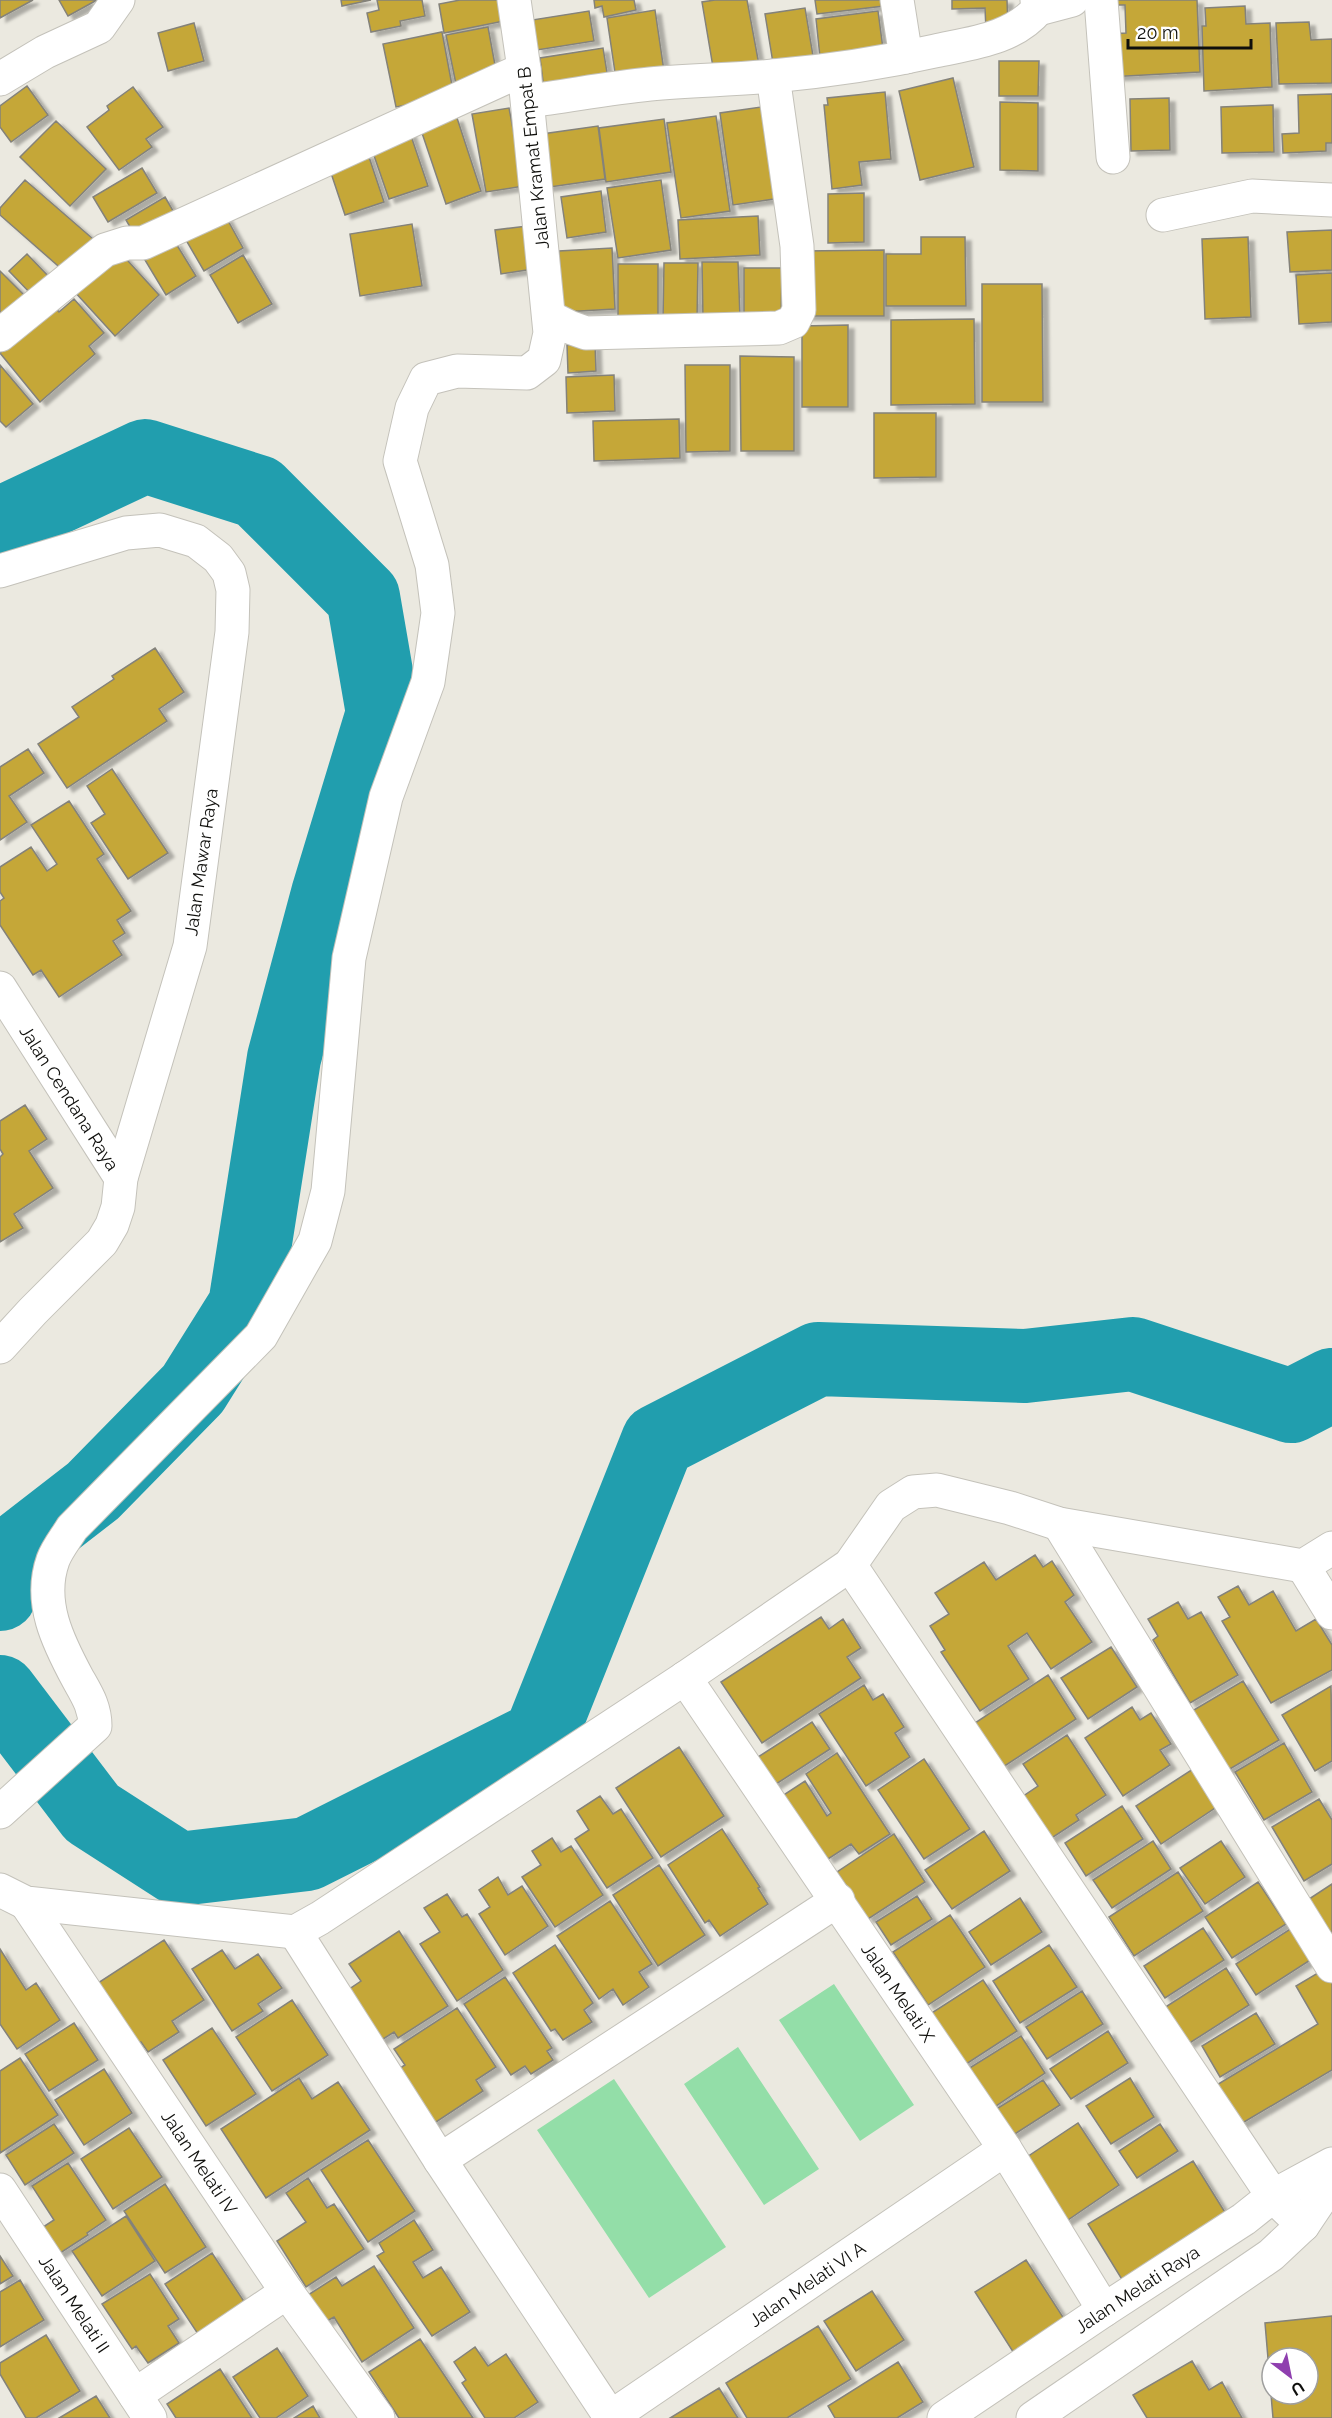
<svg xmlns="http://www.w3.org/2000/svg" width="1332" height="2418" font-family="Raleway,sans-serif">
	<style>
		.green { fill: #93dea8 }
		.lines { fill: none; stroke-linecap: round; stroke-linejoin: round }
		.river { stroke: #219eae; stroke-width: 74 }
		.building { fill: #c5a739; stroke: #84827a; stroke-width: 1.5; fill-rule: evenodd; filter: url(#shadow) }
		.minor-casing { stroke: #c4c2ba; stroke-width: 35 }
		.minor { stroke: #fff; stroke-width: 33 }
		.labels { text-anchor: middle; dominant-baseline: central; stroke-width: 4.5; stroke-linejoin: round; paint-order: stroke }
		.street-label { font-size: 18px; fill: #0f0f0c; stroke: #fff }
	</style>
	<defs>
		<filter id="shadow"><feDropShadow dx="6" dy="4" stdDeviation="1.5" flood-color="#0004"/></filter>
	</defs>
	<rect width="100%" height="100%" fill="#ebe9e0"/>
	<path class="green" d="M 834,1984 L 914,2105 L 860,2141 L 779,2020 Z
		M 738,2047 L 819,2169 L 764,2205 L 684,2084 Z
		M 614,2079 L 726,2247 L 649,2298 L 537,2130 Z"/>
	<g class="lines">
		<path class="river" d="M 0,524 L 145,456 L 258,492 L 363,597 L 383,713 L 328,894 L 284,1058 L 245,1306 L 193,1389 L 93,1491 L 9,1556 L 0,1594
			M 0,1692 L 92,1813 L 179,1869 L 307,1854 L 540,1737 L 658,1441 L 818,1359 L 1025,1366 L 1133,1354 L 1291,1406 L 1332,1385"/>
	</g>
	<path class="building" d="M 0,0 L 33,0 L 0,18 Z
		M 59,0 L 97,0 L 68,16 Z
		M 341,0 L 371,0 L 342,6 Z
		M 377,0 L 422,0 L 425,16 L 400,21 L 401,26 L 371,32 L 367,13 L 379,10 Z
		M 460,0 L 500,0 L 504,21 L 444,33 L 439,4 Z
		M 594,0 L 634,0 L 636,10 L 604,17 L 602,6 L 595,8 Z
		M 715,0 L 747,0 L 759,65 L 714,73 L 702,2 Z
		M 815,0 L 883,0 L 884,6 L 817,14 Z
		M 952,0 L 1007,0 L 1008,29 L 986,30 L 985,8 L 952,9 Z
		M 1117,0 L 1197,0 L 1200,72 L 1108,77 L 1107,34 L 1126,33 L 1125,5 L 1117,5 Z
		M 1245,6 L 1246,24 L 1270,23 L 1272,87 L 1204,91 L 1202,26 L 1206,26 L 1205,8 Z
		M 805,8 L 813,56 L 773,63 L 765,14 Z
		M 655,10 L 665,78 L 617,86 L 607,18 Z
		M 589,11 L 594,41 L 537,50 L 532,20 Z
		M 878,11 L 883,49 L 820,57 L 816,19 Z
		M 1309,22 L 1311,40 L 1332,39 L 1332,83 L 1279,84 L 1276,23 Z
		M 194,23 L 204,61 L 168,71 L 158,33 Z
		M 488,27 L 497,76 L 456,84 L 446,35 Z
		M 442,32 L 454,96 L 396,107 L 383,44 Z
		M 603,48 L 608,79 L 544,89 L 540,58 Z
		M 999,61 L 1039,61 L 1038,96 L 999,96 Z
		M 953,78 L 974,167 L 920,180 L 899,91 Z
		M 27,86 L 48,115 L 11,142 L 0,127 L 0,106 Z
		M 133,87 L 163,127 L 146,139 L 152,147 L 119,170 L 87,127 L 109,110 L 107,106 Z
		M 885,92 L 891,159 L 859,162 L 862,185 L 832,189 L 824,105 L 828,105 L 827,98 Z
		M 1332,94 L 1332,143 L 1326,143 L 1326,151 L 1283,153 L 1282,134 L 1299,133 L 1298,95 Z
		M 1169,98 L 1170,150 L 1131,151 L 1130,99 Z
		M 1000,102 L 1038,103 L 1038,171 L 1000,170 Z
		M 1273,105 L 1274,152 L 1222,153 L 1221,107 Z
		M 761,107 L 774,199 L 733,205 L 720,113 Z
		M 509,108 L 524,186 L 486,192 L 472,114 Z
		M 716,116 L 730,211 L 681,218 L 667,123 Z
		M 457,118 L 481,191 L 446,204 L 421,130 Z
		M 664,119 L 671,172 L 606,182 L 599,128 Z
		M 56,121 L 106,169 L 70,206 L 20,157 Z
		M 598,126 L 605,179 L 543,188 L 535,135 Z
		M 409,130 L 428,186 L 389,199 L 370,144 Z
		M 368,154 L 384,202 L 345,215 L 329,167 Z
		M 142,168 L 157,193 L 108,222 L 93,197 Z
		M 25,180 L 93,239 L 65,272 L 0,215 L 0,208 Z
		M 661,180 L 671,250 L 618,258 L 607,188 Z
		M 601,191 L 606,232 L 567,238 L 561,197 Z
		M 864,193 L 864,242 L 828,243 L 828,194 Z
		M 165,197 L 176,216 L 137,239 L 126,220 Z
		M 758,216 L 760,255 L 680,259 L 678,220 Z
		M 226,217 L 243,248 L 204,271 L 186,240 Z
		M 412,224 L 422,286 L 360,296 L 350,234 Z
		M 527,226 L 533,269 L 501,274 L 495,230 Z
		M 1332,230 L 1332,270 L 1290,272 L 1287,232 Z
		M 921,237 L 965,237 L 966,306 L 886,306 L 886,254 L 921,254 Z
		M 1248,237 L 1251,317 L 1205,319 L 1202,239 Z
		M 175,242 L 196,276 L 166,295 L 145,260 Z
		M 612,248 L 615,309 L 562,312 L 559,251 Z
		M 118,250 L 159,295 L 115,336 L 74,291 Z
		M 884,250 L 884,316 L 805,316 L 804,251 Z
		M 27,254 L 51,279 L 33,296 L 9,271 Z
		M 243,255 L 272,304 L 238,323 L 210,275 Z
		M 702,262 L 738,262 L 740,318 L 703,319 Z
		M 664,263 L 698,263 L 697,319 L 663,319 Z
		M 618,264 L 658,264 L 658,318 L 618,319 Z
		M 744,268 L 782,268 L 781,318 L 744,319 Z
		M 0,271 L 25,296 L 3,317 L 0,314 Z
		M 1332,273 L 1332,322 L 1299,324 L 1296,275 Z
		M 982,284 L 1042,284 L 1043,402 L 982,402 Z
		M 74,299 L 104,333 L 89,346 L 95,354 L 40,402 L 0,353 L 54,306 L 59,312 Z
		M 974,319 L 975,404 L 891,405 L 891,320 Z
		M 848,325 L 848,407 L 802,407 L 802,326 Z
		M 595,344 L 596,371 L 568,373 L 567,345 Z
		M 740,356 L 794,357 L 794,451 L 741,451 Z
		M 0,365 L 33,404 L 6,427 L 0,421 Z
		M 685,365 L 730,365 L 730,451 L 686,452 Z
		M 614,375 L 615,411 L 567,413 L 566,377 Z
		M 874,413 L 936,413 L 936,477 L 874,478 Z
		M 679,419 L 680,458 L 594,461 L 593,421 Z
		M 155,648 L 184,692 L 159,709 L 167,721 L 67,788 L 38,744 L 79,717 L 72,707 L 114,679 L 112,676 Z
		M 28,749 L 44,773 L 9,796 L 27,822 L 0,840 L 0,767 Z
		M 112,769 L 168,853 L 128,879 L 91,823 L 105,814 L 87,786 Z
		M 69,801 L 104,854 L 97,859 L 131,911 L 117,920 L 125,933 L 113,941 L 122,955 L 59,997 L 41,970 L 33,975 L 0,925 L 0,901 L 4,898 L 0,892 L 0,867 L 31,847 L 47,871 L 57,864 L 31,825 Z
		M 25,1105 L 47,1139 L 29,1151 L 53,1188 L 14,1214 L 23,1228 L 0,1242 L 0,1157 L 3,1154 L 0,1149 L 0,1121 Z
		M 1035,1555 L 1043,1567 L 1052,1561 L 1074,1595 L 1065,1602 L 1092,1642 L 1051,1669 L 1027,1633 L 1008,1646 L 1029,1679 L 980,1711 L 941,1652 L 945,1650 L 930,1626 L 949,1614 L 935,1593 L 984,1562 L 996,1580 Z
		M 1238,1586 L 1249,1605 L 1273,1591 L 1296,1631 L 1316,1619 L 1332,1645 L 1332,1670 L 1271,1703 L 1222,1621 L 1230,1617 L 1218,1597 Z
		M 1178,1602 L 1188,1619 L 1201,1612 L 1238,1675 L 1190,1703 L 1153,1640 L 1158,1636 L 1148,1619 Z
		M 821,1617 L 829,1629 L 843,1619 L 861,1648 L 847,1657 L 861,1678 L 762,1743 L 721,1682 Z
		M 1111,1647 L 1137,1687 L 1088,1719 L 1061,1678 Z
		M 1048,1675 L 1076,1719 L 1003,1767 L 975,1723 Z
		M 1243,1681 L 1279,1740 L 1223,1773 L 1187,1714 Z
		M 864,1685 L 873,1700 L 883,1694 L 904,1727 L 895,1733 L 910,1757 L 866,1786 L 819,1714 Z
		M 1331,1686 L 1332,1761 L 1315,1771 L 1282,1715 Z
		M 1132,1707 L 1140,1720 L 1151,1713 L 1171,1744 L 1160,1750 L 1170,1765 L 1123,1796 L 1085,1738 Z
		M 812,1722 L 830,1749 L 773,1786 L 755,1759 Z
		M 1067,1735 L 1106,1795 L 1076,1815 L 1079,1820 L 1044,1843 L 1016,1801 L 1038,1786 L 1023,1764 Z
		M 1284,1743 L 1312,1792 L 1264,1820 L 1235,1772 Z
		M 679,1747 L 724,1816 L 661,1857 L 616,1788 Z
		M 837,1753 L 890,1834 L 859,1854 L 851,1844 L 828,1859 L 812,1836 L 803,1841 L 776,1800 L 805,1781 L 827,1816 L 831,1813 L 806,1774 Z
		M 924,1759 L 970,1829 L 924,1859 L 878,1790 Z
		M 1193,1769 L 1218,1806 L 1161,1844 L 1136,1806 Z
		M 600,1796 L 613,1814 L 621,1809 L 653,1858 L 607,1888 L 575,1839 L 589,1830 L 577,1811 Z
		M 1319,1799 L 1332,1820 L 1332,1864 L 1304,1881 L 1272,1827 Z
		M 1122,1806 L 1143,1839 L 1086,1876 L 1065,1843 Z
		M 722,1829 L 760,1887 L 758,1888 L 768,1904 L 720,1936 L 709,1920 L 705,1923 L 668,1865 Z
		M 984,1831 L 1010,1871 L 952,1909 L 925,1870 Z
		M 894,1834 L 925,1882 L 868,1919 L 837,1872 Z
		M 552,1838 L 561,1852 L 571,1846 L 603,1895 L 555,1927 L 522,1877 L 541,1865 L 532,1851 Z
		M 1153,1841 L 1171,1869 L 1112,1908 L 1093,1880 Z
		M 1221,1841 L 1245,1877 L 1205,1904 L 1180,1868 Z
		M 659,1865 L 705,1935 L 658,1966 L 613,1895 Z
		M 1178,1872 L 1203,1911 L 1134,1956 L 1109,1917 Z
		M 498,1877 L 508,1895 L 522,1886 L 548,1926 L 505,1955 L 479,1914 L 490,1907 L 479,1890 Z
		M 1258,1882 L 1286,1924 L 1232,1958 L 1205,1917 Z
		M 1332,1884 L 1332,1942 L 1306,1901 Z
		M 447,1894 L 462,1917 L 467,1914 L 503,1970 L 457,2001 L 420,1944 L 440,1932 L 424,1908 Z
		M 917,1896 L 932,1919 L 891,1945 L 876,1922 Z
		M 1020,1898 L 1042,1932 L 991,1965 L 969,1932 Z
		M 610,1901 L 652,1964 L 639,1972 L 649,1987 L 623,2005 L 613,1989 L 599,1999 L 557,1936 Z
		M 950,1915 L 985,1967 L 928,2005 L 893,1952 Z
		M 1295,1926 L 1315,1957 L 1256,1995 L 1236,1964 Z
		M 1203,1928 L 1224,1960 L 1165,1998 L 1144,1966 Z
		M 399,1931 L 448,2006 L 398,2038 L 394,2032 L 372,2046 L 339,1996 L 361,1981 L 349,1964 Z
		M 164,1940 L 204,2000 L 172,2021 L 179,2032 L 148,2052 L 141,2042 L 137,2044 L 98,1983 Z
		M 555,1945 L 593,2003 L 584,2010 L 592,2022 L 563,2040 L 555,2029 L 551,2031 L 513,1973 Z
		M 1049,1945 L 1077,1987 L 1020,2023 L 993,1981 Z
		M 0,1949 L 26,1990 L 36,1983 L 60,2020 L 17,2049 L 0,2024 Z
		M 222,1950 L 235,1969 L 258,1954 L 282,1988 L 258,2004 L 263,2011 L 232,2031 L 192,1969 Z
		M 1328,1967 L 1332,1974 L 1332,2070 L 1239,2125 L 1215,2086 L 1318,2024 L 1296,1986 Z
		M 1226,1968 L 1249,2005 L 1188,2044 L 1164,2008 Z
		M 505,1977 L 552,2048 L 547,2051 L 553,2060 L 531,2074 L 525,2066 L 511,2075 L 464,2004 Z
		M 983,1980 L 1017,2031 L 960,2068 L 927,2016 Z
		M 1082,1991 L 1103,2024 L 1047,2059 L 1026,2027 Z
		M 292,2000 L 328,2055 L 272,2091 L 236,2037 Z
		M 457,2008 L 496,2067 L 476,2080 L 483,2091 L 430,2126 L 394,2072 L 405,2065 L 394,2049 Z
		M 1256,2013 L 1275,2044 L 1220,2077 L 1202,2046 Z
		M 74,2023 L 98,2060 L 49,2091 L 25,2054 Z
		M 212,2028 L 256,2094 L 206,2126 L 163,2060 Z
		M 1108,2031 L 1128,2063 L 1071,2099 L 1050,2069 Z
		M 1021,2036 L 1045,2073 L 993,2108 L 968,2069 Z
		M 20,2058 L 58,2115 L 0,2153 L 0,2071 Z
		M 104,2069 L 132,2113 L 84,2145 L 55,2100 Z
		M 299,2078 L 312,2099 L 338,2082 L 370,2130 L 266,2198 L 221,2129 Z
		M 1130,2078 L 1154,2117 L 1111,2144 L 1086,2106 Z
		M 1043,2080 L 1060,2105 L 1007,2139 L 990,2113 Z
		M 1078,2123 L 1119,2185 L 1065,2222 L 1024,2159 Z
		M 54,2124 L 74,2153 L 25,2185 L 6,2155 Z
		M 1160,2124 L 1178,2151 L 1137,2178 L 1119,2151 Z
		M 129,2128 L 162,2177 L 113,2209 L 81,2159 Z
		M 368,2140 L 415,2211 L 368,2242 L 321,2170 Z
		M 1193,2161 L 1231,2222 L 1126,2286 L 1088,2224 Z
		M 68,2163 L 106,2220 L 87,2233 L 88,2235 L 54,2257 L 37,2231 L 54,2220 L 32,2186 Z
		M 308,2178 L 327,2208 L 334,2204 L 364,2249 L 306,2287 L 277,2241 L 306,2222 L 286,2193 Z
		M 165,2184 L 206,2247 L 165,2273 L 124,2211 Z
		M 126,2216 L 155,2261 L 102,2296 L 72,2251 Z
		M 414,2220 L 433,2250 L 413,2262 L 423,2278 L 441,2267 L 470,2312 L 432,2336 L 377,2256 L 384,2252 L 379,2243 Z
		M 212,2253 L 247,2306 L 200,2337 L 165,2284 Z
		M 0,2256 L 13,2276 L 0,2284 Z
		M 1026,2260 L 1068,2325 L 1017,2358 L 975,2292 Z
		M 374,2266 L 414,2328 L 362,2362 L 334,2317 L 325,2322 L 308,2295 L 336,2277 L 342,2286 Z
		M 150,2274 L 179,2319 L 168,2326 L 179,2343 L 148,2363 L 136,2346 L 132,2349 L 102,2304 Z
		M 20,2280 L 44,2320 L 0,2347 L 0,2292 Z
		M 872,2291 L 904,2340 L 856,2371 L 824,2321 Z
		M 1332,2316 L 1332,2418 L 1273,2418 L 1265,2323 ZM 1272,2358 L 1308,2358 L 1308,2394 L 1272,2394 Z
		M 818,2326 L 851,2379 L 787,2418 L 747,2418 L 726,2383 Z
		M 46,2335 L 80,2391 L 36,2418 L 26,2418 L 0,2374 L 0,2363 Z
		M 420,2339 L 473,2418 L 399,2418 L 369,2372 Z
		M 475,2347 L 488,2366 L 506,2354 L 538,2402 L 514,2418 L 485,2418 L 462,2383 L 466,2380 L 454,2362 Z
		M 277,2348 L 308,2396 L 276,2418 L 260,2418 L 233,2377 Z
		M 1192,2361 L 1209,2390 L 1222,2382 L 1242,2418 L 1147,2418 L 1133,2395 Z
		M 898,2362 L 923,2402 L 897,2418 L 835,2418 L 828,2406 Z
		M 220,2369 L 252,2418 L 176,2418 L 167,2404 Z
		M 719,2388 L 738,2418 L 670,2418 Z
		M 96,2396 L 110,2418 L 59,2418 Z
		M 313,2406 L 320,2418 L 294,2418 Z"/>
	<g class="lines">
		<g class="minor-casing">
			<g id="minor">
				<path d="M 897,0 L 906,57"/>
				<path d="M 1101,0 L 1113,157"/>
				<path d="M 1038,9 L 1072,0"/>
				<path d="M 0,79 L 45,52 L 99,27 L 118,0"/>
				<path d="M 528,101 C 568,96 609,88 650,84 C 691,80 732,80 773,76 C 828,71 882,63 935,51 C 972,43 1013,39 1038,9 L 1037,0"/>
				<path d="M 1163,215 L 1252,196 L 1332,200"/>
				<path d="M 549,317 L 569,327 L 586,333 L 779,328 L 793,322 L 799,310 L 797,246 L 773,76"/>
				<path d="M 0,335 L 105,250 L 127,243 L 143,243 L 524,69"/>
				<path d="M 0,571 L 126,533 L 160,530 L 196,541 L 218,558 L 229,573 L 233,590 L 232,632 L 190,946 L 121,1178 L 118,1207 L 112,1225 L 102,1242 L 33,1311 L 0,1347"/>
				<path id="s1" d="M 0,988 L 121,1178"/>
				<path d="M 1059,1524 L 1332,1966"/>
				<path d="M 850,1565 L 1273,2196 L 1303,2225"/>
				<path d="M 1303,1566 L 1332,1613"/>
				<path id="s2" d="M 685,1678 L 1005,2149 L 1104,2310"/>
				<path d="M 0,1812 L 95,1726 C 95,1707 87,1695 78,1679 C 58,1642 38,1602 53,1560 C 57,1549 66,1538 72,1528 L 261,1336 L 315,1241 L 328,1191 L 349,958 L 386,797 L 428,682 L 438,613 L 432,565 L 400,461 L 412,408 L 426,379 L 457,371 L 527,373 L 544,360 L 550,333 L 524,69 L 514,0"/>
				<path d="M 0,1890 L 26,1903 L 295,1932 L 320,1918 L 685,1678 L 850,1565 L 891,1506 L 913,1492 L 937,1490 L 1010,1508 L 1059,1524 L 1303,1566 L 1332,1548"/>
				<path id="s3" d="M 26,1903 L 287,2292 L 378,2418"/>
				<path d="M 295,1932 L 440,2160 L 611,2418"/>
				<path d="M 440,2160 L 838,1900"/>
				<path id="s4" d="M 0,2190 L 150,2418"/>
				<path d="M 135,2395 L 287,2292"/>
				<path id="s5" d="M 611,2417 L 1005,2149"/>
				<path id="s6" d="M 944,2418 L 1104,2310 L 1244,2219 L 1273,2196 L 1332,2164"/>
				<path d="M 1033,2418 L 1271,2255 L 1303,2225 L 1332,2182"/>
			</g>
		</g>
		<use href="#minor" class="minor"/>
	</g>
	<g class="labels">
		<g class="street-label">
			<text transform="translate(533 158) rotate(-96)">Jalan Kramat Empat B</text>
			<text transform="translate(201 862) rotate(-82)">Jalan Mawar Raya</text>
			<text stroke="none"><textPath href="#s1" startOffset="130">Jalan Cendana Raya</textPath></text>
			<text stroke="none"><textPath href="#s2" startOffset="380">Jalan Melati X</textPath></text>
			<text stroke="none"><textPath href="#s3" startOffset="312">Jalan Melati IV</textPath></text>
			<text stroke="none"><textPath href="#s5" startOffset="237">Jalan Melati VI A</textPath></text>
			<text stroke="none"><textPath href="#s6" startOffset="232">Jalan Melati Raya</textPath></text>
			<text stroke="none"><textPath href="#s4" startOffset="136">Jalan Melati II</textPath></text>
		</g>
	</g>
	<g transform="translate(1290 2376) rotate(148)"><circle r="28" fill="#ffffff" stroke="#9f9f9e" stroke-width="1.5"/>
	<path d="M0-4.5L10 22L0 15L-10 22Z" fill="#8f3faf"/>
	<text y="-9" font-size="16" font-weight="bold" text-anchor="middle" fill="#0f0f0c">U</text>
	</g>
	<path d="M1128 39v9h123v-9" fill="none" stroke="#0f0f0c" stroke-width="3"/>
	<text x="1137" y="39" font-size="18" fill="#0f0f0c" stroke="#ffffff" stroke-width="4.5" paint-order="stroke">20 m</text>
</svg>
